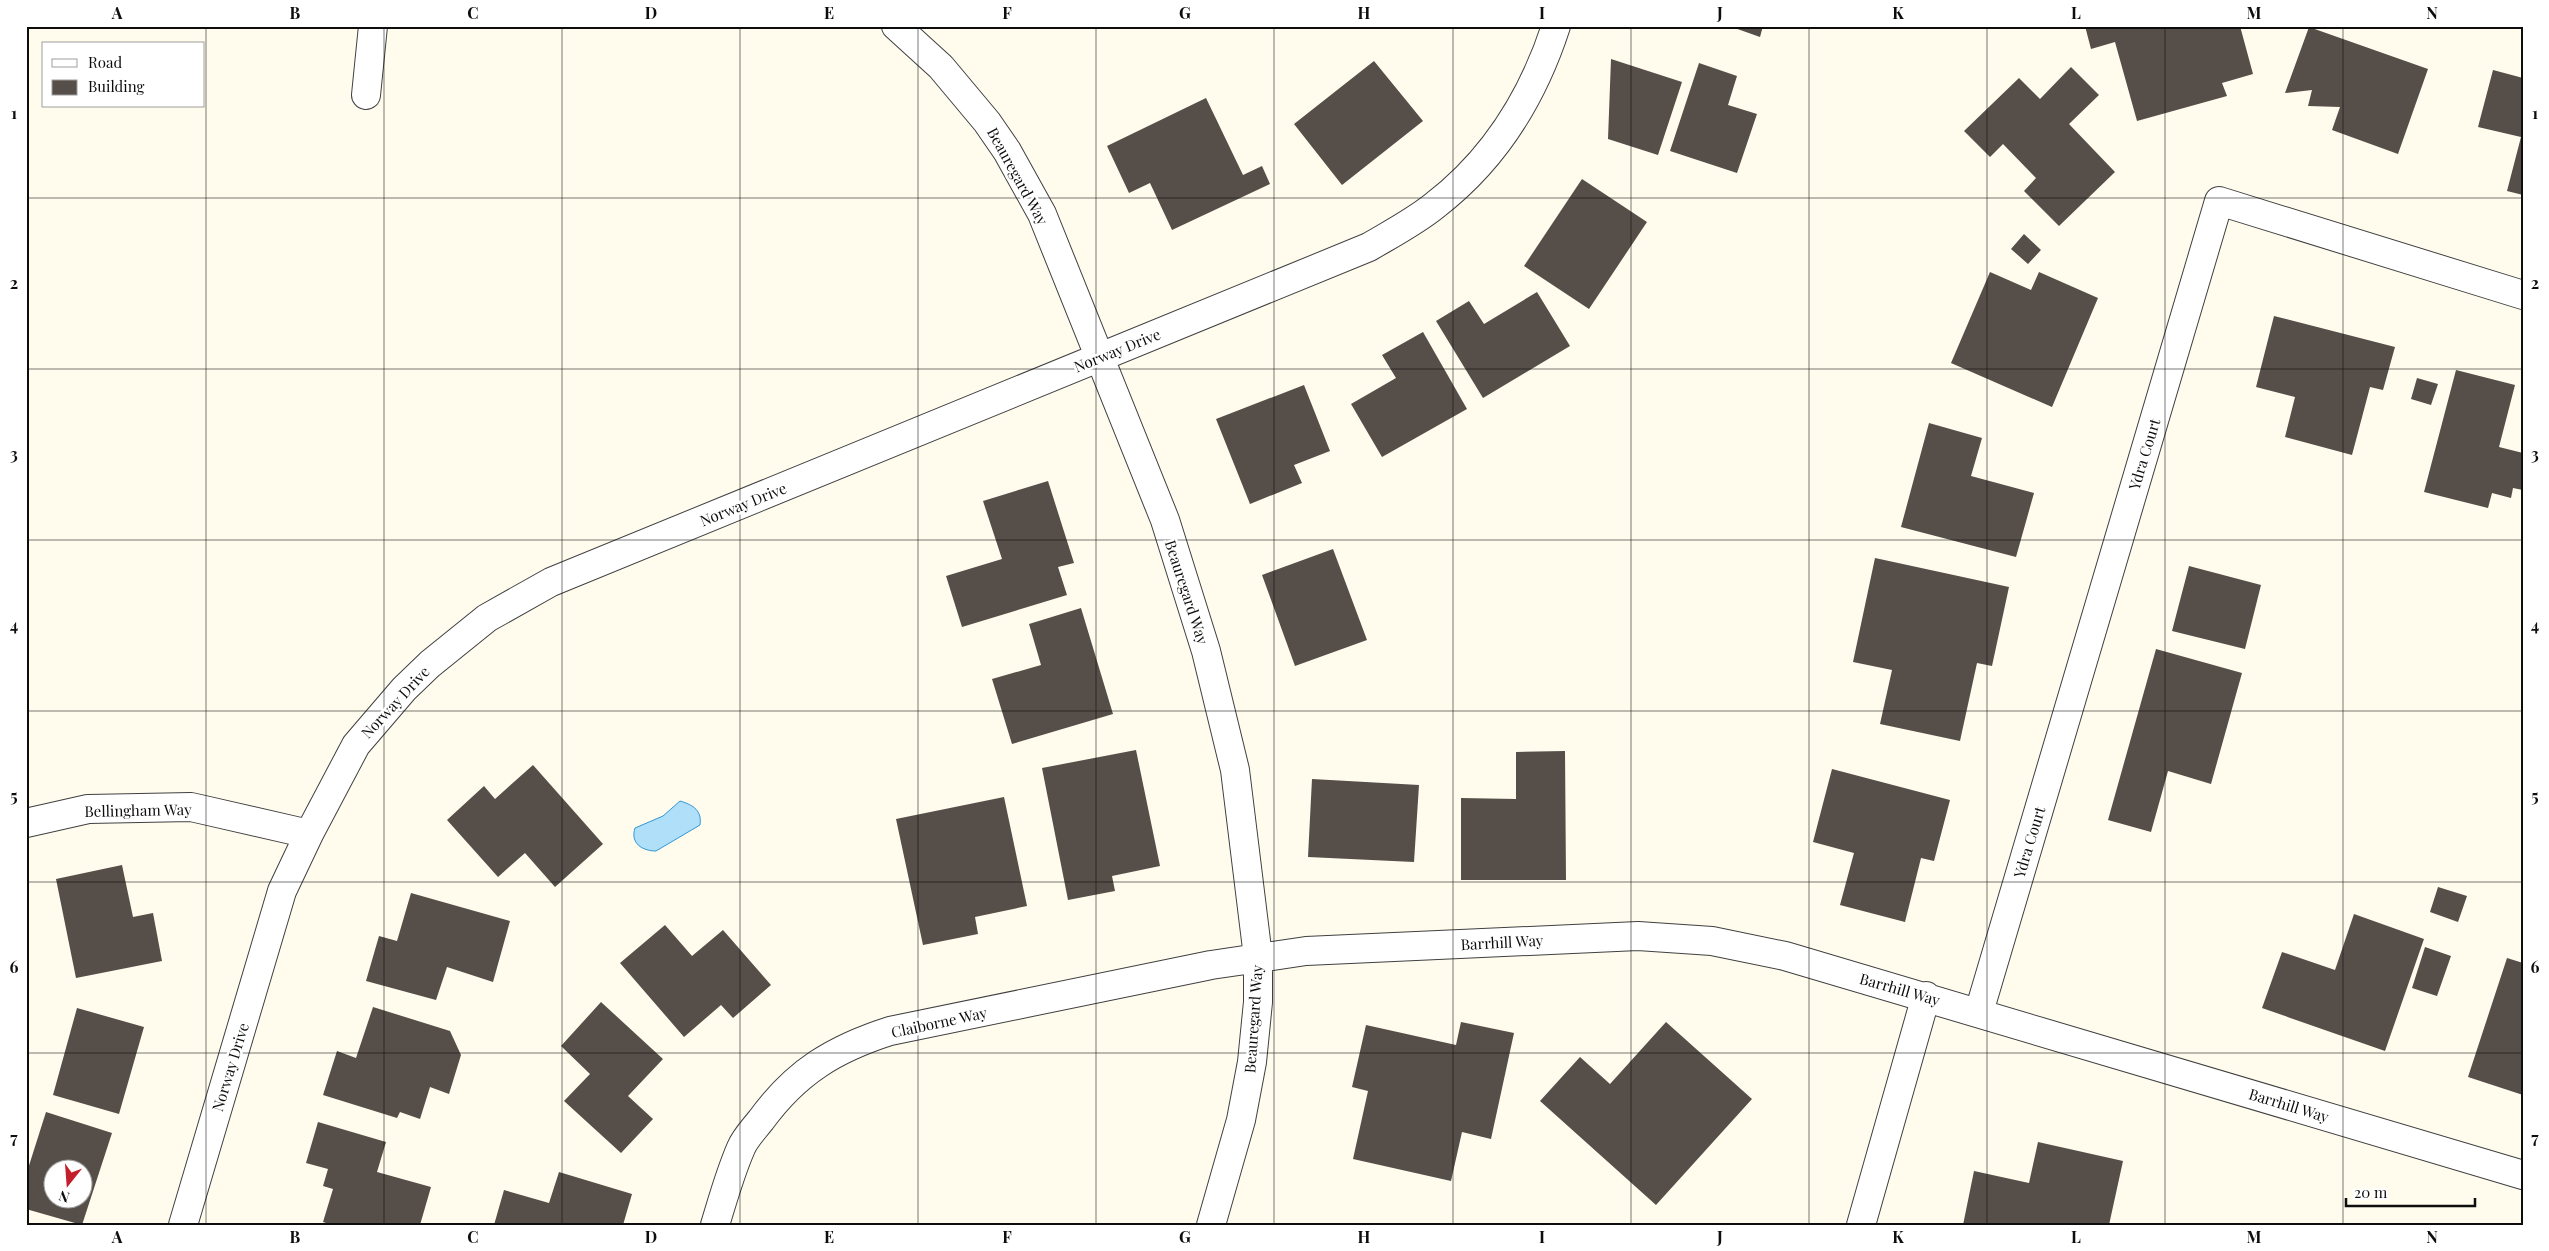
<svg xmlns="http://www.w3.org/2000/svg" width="2549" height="1251" font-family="'Playfair Display',serif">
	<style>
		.water { fill: #afdff9; stroke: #3297d4 }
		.building { fill: #564e49; fill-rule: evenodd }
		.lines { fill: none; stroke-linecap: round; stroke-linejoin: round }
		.minor-casing { stroke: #404040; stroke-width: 30 }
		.minor { stroke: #fff; stroke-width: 28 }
		.grid { fill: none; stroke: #0d0d0d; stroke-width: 1; stroke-opacity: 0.55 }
		.labels { text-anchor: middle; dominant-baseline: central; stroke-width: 5; stroke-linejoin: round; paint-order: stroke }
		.street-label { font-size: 15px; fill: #0d0d0d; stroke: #fff }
		.neatline { fill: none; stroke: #0d0d0d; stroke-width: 2 }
		.grid-label { font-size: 16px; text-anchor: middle; font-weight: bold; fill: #0d0d0d }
	</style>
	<rect width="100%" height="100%" fill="#fffbed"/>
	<path class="water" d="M 680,801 C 694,805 702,811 700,825 L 656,851 C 642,851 630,843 635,828 L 663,816 Z"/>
	<path class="building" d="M 1729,26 L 1763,26 L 1760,37 Z
		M 2085,26 L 2240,26 L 2253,74 L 2222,83 L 2227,96 L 2137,121 L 2115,42 L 2091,49 Z
		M 2309,27 L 2428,69 L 2398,154 L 2332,130 L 2340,107 L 2308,106 L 2312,90 L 2285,93 Z
		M 1611,59 L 1682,82 L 1658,155 L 1608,139 Z
		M 1374,61 L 1423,121 L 1342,185 L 1294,124 Z
		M 1699,63 L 1737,76 L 1728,105 L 1757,114 L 1737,173 L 1670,151 Z
		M 2071,67 L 2099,95 L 2069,124 L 2115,172 L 2059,226 L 2024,191 L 2036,178 L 2003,144 L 1990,157 L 1964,131 L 2019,78 L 2040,99 Z
		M 2493,70 L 2523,78 L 2523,195 L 2507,191 L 2521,137 L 2478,127 Z
		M 1206,98 L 1243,175 L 1262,166 L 1270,184 L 1172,230 L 1150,183 L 1129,193 L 1107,146 Z
		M 1582,179 L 1647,222 L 1589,309 L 1524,266 Z
		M 2024,234 L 2041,250 L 2028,264 L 2011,249 Z
		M 1990,272 L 2031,290 L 2039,272 L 2098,298 L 2052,407 L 1951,363 Z
		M 1537,292 L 1570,346 L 1483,398 L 1436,321 L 1469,301 L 1484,324 Z
		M 2274,316 L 2395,347 L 2383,390 L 2370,387 L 2352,455 L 2285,437 L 2295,397 L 2256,387 Z
		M 1423,332 L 1467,409 L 1382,457 L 1351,404 L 1396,378 L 1382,355 Z
		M 2456,370 L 2515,385 L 2499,447 L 2523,453 L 2523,490 L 2513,488 L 2511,498 L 2492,493 L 2488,508 L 2424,492 Z
		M 2417,378 L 2438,384 L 2431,405 L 2411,399 Z
		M 1304,385 L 1330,451 L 1294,465 L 1302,483 L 1250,504 L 1216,419 Z
		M 1929,423 L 1982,438 L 1971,476 L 2034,493 L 2016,557 L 1901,527 Z
		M 1048,481 L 1074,563 L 1058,567 L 1067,595 L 962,627 L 946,576 L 1002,559 L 983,501 Z
		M 1333,549 L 1367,640 L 1295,666 L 1262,575 Z
		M 1875,558 L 2009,587 L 1992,666 L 1977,663 L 1960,741 L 1880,724 L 1892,670 L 1853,662 Z
		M 2189,566 L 2261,585 L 2245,649 L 2172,631 Z
		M 1081,608 L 1113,714 L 1012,744 L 992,679 L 1041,665 L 1029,624 Z
		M 2156,649 L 2242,673 L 2211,784 L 2168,771 L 2151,832 L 2108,820 Z
		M 1136,750 L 1160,866 L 1112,876 L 1115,891 L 1068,900 L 1042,768 Z
		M 1565,751 L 1566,880 L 1461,880 L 1461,798 L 1516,799 L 1516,752 Z
		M 533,765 L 603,844 L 555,887 L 525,853 L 498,877 L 447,820 L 484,786 L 495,799 Z
		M 1832,769 L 1950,800 L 1934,861 L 1921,858 L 1905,922 L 1840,905 L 1854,853 L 1813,842 Z
		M 1312,779 L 1419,785 L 1414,862 L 1308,857 Z
		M 1004,797 L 1027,906 L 975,917 L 978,934 L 923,945 L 896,819 Z
		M 122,865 L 133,917 L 153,913 L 162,961 L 76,978 L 56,879 Z
		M 2438,887 L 2467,896 L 2458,922 L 2430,912 Z
		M 411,893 L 510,921 L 493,982 L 447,967 L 436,1000 L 366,981 L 379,936 L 397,941 Z
		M 2354,914 L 2424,939 L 2385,1051 L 2262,1008 L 2282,952 L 2335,970 Z
		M 665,925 L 692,956 L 723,930 L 771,985 L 733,1018 L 721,1005 L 684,1037 L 620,963 Z
		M 2425,947 L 2451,956 L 2437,996 L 2412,988 Z
		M 2507,958 L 2523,963 L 2523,1095 L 2468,1077 Z
		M 601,1002 L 663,1059 L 628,1096 L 653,1119 L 621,1153 L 564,1101 L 590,1074 L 561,1046 Z
		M 373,1007 L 450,1031 L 461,1055 L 449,1094 L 430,1087 L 420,1119 L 400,1112 L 397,1118 L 323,1095 L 337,1051 L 356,1058 Z
		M 77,1008 L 144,1027 L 119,1114 L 53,1095 Z
		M 1461,1022 L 1514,1033 L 1491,1139 L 1462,1132 L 1451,1181 L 1353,1159 L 1368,1091 L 1352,1087 L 1366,1025 L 1456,1045 Z
		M 1666,1022 L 1752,1099 L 1656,1205 L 1540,1101 L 1580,1057 L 1610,1084 Z
		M 46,1112 L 112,1133 L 82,1225 L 26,1209 L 26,1175 ZM 52,1168 L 82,1168 L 82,1198 L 52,1198 Z
		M 318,1122 L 386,1142 L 377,1172 L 431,1187 L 420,1225 L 332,1225 L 323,1222 L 333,1189 L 323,1186 L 328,1169 L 306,1163 Z
		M 2038,1142 L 2123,1161 L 2109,1225 L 1963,1225 L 1974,1171 L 2029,1183 Z
		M 559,1172 L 632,1194 L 623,1225 L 494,1225 L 504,1190 L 549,1203 Z"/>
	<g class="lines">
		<g class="minor-casing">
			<path id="minor" d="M 896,26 L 941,67 L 987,122 L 1007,151 L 1042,214 L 1165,520 L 1206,651 L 1235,770 L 1258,957 L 1258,1002 L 1252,1062 L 1241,1120 L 1211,1225
				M 366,95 L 373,26
				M 26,823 L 88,809 L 191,807 L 309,834
				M 1979,1012 L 2219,201 L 2523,295
				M 183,1225 L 282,891 L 309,834 L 356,745 L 404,689 L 430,664 L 487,618 L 551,582 L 1369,247 C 1391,234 1414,222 1434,206 C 1494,160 1533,97 1556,26
				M 715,1225 C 723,1199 730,1173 741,1148 C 745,1138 754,1129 761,1120 C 796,1072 834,1049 890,1031 L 1211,965 L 1306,951 L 1638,936 L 1712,941 L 1785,956 L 2523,1175
				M 1861,1225 L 1926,996"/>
		</g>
		<use href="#minor" class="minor"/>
	</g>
	<path class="grid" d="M 206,26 L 206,1225M 384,26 L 384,1225M 562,26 L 562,1225M 740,26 L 740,1225M 918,26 L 918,1225M 1096,26 L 1096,1225M 1274,26 L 1274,1225M 1453,26 L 1453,1225M 1631,26 L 1631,1225M 1809,26 L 1809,1225M 1987,26 L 1987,1225M 2165,26 L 2165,1225M 2343,26 L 2343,1225M 26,198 L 2523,198M 26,369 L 2523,369M 26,540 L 2523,540M 26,711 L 2523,711M 26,882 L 2523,882M 26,1053 L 2523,1053"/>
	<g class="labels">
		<g class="street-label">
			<text transform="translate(1018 176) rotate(61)">Beauregard Way</text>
			<text transform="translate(1117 350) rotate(-22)">Norway Drive</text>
			<text transform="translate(2144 454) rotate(-73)">Ydra Court</text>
			<text transform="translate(743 504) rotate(-22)">Norway Drive</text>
			<text transform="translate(1187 592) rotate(72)">Beauregard Way</text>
			<text transform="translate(395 702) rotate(-47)">Norway Drive</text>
			<text transform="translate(138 810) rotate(-1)">Bellingham Way</text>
			<text transform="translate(2029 842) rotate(-73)">Ydra Court</text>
			<text transform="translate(1502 942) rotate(-3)">Barrhill Way</text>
			<text transform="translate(1900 989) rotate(16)">Barrhill Way</text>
			<text transform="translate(1253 1019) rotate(-86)">Beauregard Way</text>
			<text transform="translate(939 1022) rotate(-12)">Claiborne Way</text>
			<text transform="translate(230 1067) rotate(-73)">Norway Drive</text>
			<text transform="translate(2289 1105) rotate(17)">Barrhill Way</text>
		</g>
	</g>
	<rect width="2549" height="1251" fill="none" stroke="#ffffff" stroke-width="55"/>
	<rect x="42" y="42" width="162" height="65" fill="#ffffff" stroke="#9e9e9e"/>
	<rect x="52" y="59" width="25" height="8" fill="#ffffff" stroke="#9e9e9e"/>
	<text x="88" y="68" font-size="15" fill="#0d0d0d">Road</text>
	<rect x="52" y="80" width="25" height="15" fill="#564e49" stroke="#9e9e9e"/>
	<text x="88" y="92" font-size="15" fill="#0d0d0d">Building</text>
	<g transform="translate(68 1184) rotate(197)"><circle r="24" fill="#ffffff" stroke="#9e9e9e"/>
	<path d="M0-4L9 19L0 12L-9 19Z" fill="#c41e2a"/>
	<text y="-8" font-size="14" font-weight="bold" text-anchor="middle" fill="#0d0d0d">N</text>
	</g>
	<path d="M2346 1198v8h129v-8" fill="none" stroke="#0d0d0d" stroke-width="2.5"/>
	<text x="2354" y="1198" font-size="15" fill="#0d0d0d" stroke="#ffffff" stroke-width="4" paint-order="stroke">20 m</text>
	<rect x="28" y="28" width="2494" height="1196" class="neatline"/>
	<g class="grid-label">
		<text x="117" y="19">A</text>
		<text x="295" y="19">B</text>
		<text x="473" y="19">C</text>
		<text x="651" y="19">D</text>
		<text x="829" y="19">E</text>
		<text x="1007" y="19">F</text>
		<text x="1185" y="19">G</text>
		<text x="1364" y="19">H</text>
		<text x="1542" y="19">I</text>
		<text x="1720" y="19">J</text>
		<text x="1898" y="19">K</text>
		<text x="2076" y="19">L</text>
		<text x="2254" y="19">M</text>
		<text x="2432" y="19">N</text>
		<text x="14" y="119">1</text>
		<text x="2535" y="119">1</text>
		<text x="14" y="289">2</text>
		<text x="2535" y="289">2</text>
		<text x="14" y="460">3</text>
		<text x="2535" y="460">3</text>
		<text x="14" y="631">4</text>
		<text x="2535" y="631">4</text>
		<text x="14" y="802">5</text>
		<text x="2535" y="802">5</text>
		<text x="14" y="973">6</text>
		<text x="2535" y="973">6</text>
		<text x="14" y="1144">7</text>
		<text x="2535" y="1144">7</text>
		<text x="117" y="1243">A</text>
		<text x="295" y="1243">B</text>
		<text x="473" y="1243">C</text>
		<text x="651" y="1243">D</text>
		<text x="829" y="1243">E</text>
		<text x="1007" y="1243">F</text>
		<text x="1185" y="1243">G</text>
		<text x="1364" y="1243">H</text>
		<text x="1542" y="1243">I</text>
		<text x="1720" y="1243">J</text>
		<text x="1898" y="1243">K</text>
		<text x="2076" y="1243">L</text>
		<text x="2254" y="1243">M</text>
		<text x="2432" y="1243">N</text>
	</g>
</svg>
